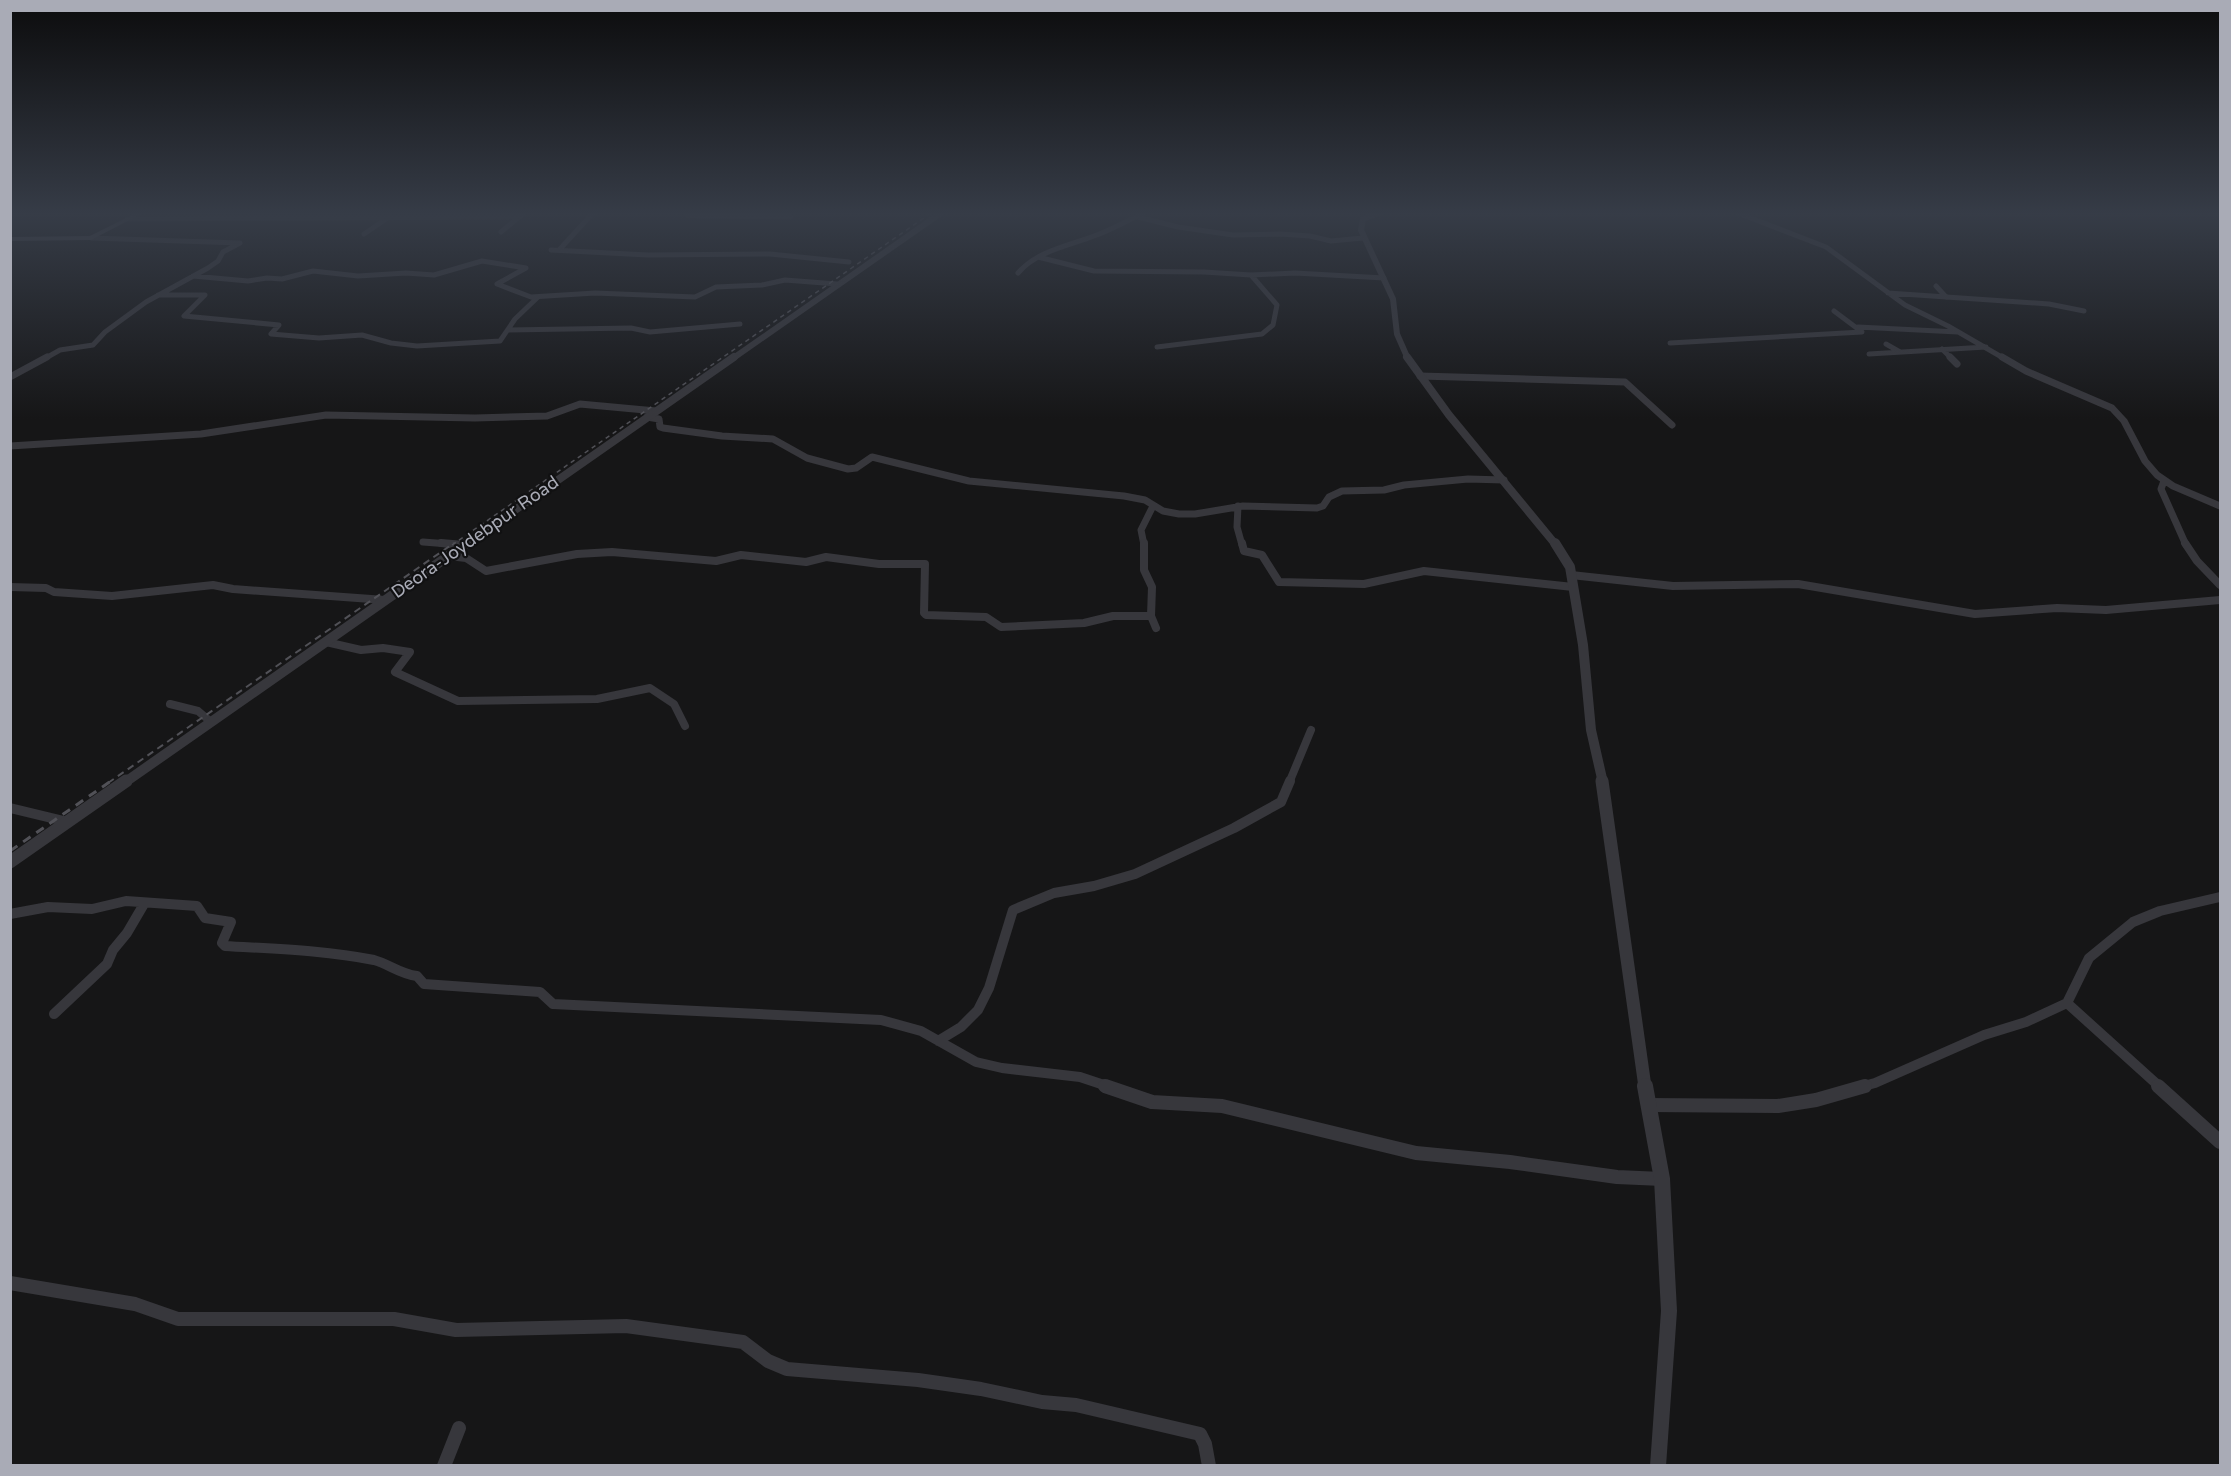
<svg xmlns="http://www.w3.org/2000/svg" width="2231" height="1476" font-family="'Varela Round',sans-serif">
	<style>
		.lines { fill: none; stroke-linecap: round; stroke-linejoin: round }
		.minor-far4 { stroke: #37373c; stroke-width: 5 }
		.minor-far3 { stroke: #37373c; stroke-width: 7 }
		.minor-far2 { stroke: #37373c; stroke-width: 8 }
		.minor-far1 { stroke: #37373c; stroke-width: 10 }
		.minor { stroke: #37373c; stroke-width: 14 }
		.tertiary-far4 { stroke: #37373c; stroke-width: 6 }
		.tertiary-far3 { stroke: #37373c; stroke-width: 8 }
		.tertiary-far2 { stroke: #37373c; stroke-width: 10 }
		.tertiary-far1 { stroke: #37373c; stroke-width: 13 }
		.tertiary { stroke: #37373c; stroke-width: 16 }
		.secondary { fill: #46464c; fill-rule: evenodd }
		.rail-far2 { stroke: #515157; stroke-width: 1.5; stroke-dasharray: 4.5 4; stroke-linecap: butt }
		.rail-far1 { stroke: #515157; stroke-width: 2; stroke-dasharray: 7 5; stroke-linecap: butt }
		.rail { stroke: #515157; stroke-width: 3; stroke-dasharray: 9 7; stroke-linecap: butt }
		.labels { text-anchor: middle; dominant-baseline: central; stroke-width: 4.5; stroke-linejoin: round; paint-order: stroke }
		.street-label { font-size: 18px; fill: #a9abb6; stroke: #111112 }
	</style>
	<rect width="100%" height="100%" fill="#161617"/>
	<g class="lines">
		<path class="minor-far4" d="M 689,213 L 688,215 L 701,216 L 791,217
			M 1738,213 L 1826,247 L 1905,305 L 1948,326 L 2005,359
			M 1138,217 L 1178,227 L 1233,235 L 1280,234 L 1310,236 L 1331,241 L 1363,238
			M 127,219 L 518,217
			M 501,232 L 524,213
			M 364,234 L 389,217
			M 551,250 L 648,255 L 770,254 L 849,262
			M 559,250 L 593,213
			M 1038,257 L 1094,271 L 1204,272 L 1251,275 L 1295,273 L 1384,278
			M 1018,273 C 1037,251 1068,246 1094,236 C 1111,230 1126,221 1142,214
			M 193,276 L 248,281 L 267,278 L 282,279 L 313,271 L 358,276 L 406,273 L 434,275 L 482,261 L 526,268 L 497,284 L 531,297 L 595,293 L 695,297 L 716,287 L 762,285 L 785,280 L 837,284
			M 1936,286 L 1946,297
			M 1888,293 L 2049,304 L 2084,311
			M 158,295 L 205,295 L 184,316 L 279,325 L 271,334 L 319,338 L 362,335 L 391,343 L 417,346 L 500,341 L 515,319 L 538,297
			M 1858,327 L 1958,332
			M 508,330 L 631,328 L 650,332 L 740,324
			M 1670,343 L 1862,332 L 1834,311
			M 1886,344 L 1900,352
			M 1157,347 L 1262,334 L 1273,325 L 1277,305 L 1251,275
			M 1942,349 L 1952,359
			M 1869,354 L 1986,347
			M 44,359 L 60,350 L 93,345 L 105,332 L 146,302 L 208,268 L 218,261 L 223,252 L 240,243 L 91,238"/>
		<path class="minor-far3" d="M 1950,357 L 1957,364
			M 2002,357 L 2026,371 L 2112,408 L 2124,421 L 2145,461 L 2157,475 L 2173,486 L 2220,506
			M 1420,376 L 1625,382 L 1672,425
			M 10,377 L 47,357
			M 647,417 L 659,419 L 660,427 L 663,428 L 722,436 L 773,439 L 807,458 L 848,469 L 856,468 L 872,457 L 969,481 L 1124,496 L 1145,500 L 1163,511 L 1179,514 L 1195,514 L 1243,506 L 1317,508 L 1323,506 L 1329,497 L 1342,491 L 1384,490 L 1404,485 L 1468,479 L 1504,480
			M 10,446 L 201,434 L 326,415 L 475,418 L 547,416 L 580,404 L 656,411
			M 2164,481 L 2161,489 L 2186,545
			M 1238,506 L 1237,527 L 1242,545
			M 423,542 L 462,545
			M 1144,545 L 1141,530 L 1153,506"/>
		<path class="minor-far2" d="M 441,543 L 464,545
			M 1144,543 L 1144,570 L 1152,587 L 1151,616 L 1156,628
			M 1242,543 L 1244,551 L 1262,555 L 1279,582 L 1364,584 L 1424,571 L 1573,587
			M 2185,543 L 2197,561 L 2220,585
			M 449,556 L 466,558 L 486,571 L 577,554 L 612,552 L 716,561 L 741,555 L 806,562 L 826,557 L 879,564 L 925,564 L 924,613 L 926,615 L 986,617 L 1001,627 L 1084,623 L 1113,616 L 1151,616
			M 1571,575 L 1673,586 L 1798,584 L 1975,614 L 2057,608 L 2106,610 L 2220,600
			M 10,587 L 46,588 L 54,592 L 112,596 L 213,585 L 233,589 L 385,600
			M 326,642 L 361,650 L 383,648 L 410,652 L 395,672 L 458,701 L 597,699 L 650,688 L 674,704 L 685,726
			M 170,704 L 198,711 L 211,722
			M 1289,783 L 1311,730"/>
		<path class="minor-far1" d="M 10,808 L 68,822
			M 10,914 L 48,907 L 92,909 L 126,901 L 197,906 L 205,918 L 231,922 L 222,943 L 225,946 C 275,949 324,950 374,960 C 389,964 400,974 417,976 L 424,984 L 540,992 L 553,1004 L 881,1020 L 921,1031 L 976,1062 L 1002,1068 L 1080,1077 L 1110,1087
			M 2067,1003 L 2160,1087
			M 54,1014 L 107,964 L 113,950 L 127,933 L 144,904
			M 938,1041 L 961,1027 L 978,1010 L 989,988 L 1013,910 L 1054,893 L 1094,886 L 1135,874 L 1234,828 L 1281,802 L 1290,781
			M 1860,1087 L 1875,1083 L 1984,1035 L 2026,1022 L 2067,1003 L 2089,958 L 2133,922 L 2160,911 L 2220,897"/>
		<path class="minor" d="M 1105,1086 L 1152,1102 L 1222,1106 L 1416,1153 L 1510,1162 L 1617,1177 L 1662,1179
			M 2158,1086 L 2220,1142
			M 1648,1105 L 1778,1106 L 1816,1100 L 1865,1086
			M 10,1283 L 135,1304 L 178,1319 L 394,1319 L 456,1330 L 626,1326 L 743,1342 L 768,1361 L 787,1369 L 918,1380 L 981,1389 L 1042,1402 L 1076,1405 L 1200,1434 L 1205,1444 L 1209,1466
			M 444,1466 L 459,1428"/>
		<path class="tertiary-far4" d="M 1378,213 L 1363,219 L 1361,230 L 1393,299 L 1397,334 L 1408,359
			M 732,359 L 941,213"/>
		<path class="tertiary-far3" d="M 1407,357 L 1449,415 L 1556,545
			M 465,545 L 734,357"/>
		<path class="tertiary-far2" d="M 1555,543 L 1570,567 L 1583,645 L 1591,730 L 1603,783
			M 124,783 L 467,543"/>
		<path class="tertiary-far1" d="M 1602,781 L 1645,1087
			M 10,862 L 126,781"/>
		<path class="tertiary" d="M 1645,1086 L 1662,1179 L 1669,1311 L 1658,1466"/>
		<path class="secondary" d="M 136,213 L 143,213 L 91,240 L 10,241 L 10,237 L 90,236 Z"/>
		<path class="rail-far2" d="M 452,545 L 931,213"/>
		<path class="rail-far1" d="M 108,783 L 454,543"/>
		<path class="rail" d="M 10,851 L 111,781"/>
	</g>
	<linearGradient id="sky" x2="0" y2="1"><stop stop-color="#0c0c0d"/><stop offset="0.51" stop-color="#363c47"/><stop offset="1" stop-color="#363c47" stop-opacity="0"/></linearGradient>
	<rect width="2231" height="419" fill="url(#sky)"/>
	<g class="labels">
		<g class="street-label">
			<text transform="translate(475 537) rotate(-35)">Deora-Joydebpur Road</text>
		</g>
	</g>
	<rect width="2231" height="1476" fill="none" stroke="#a9abb6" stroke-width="24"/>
</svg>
